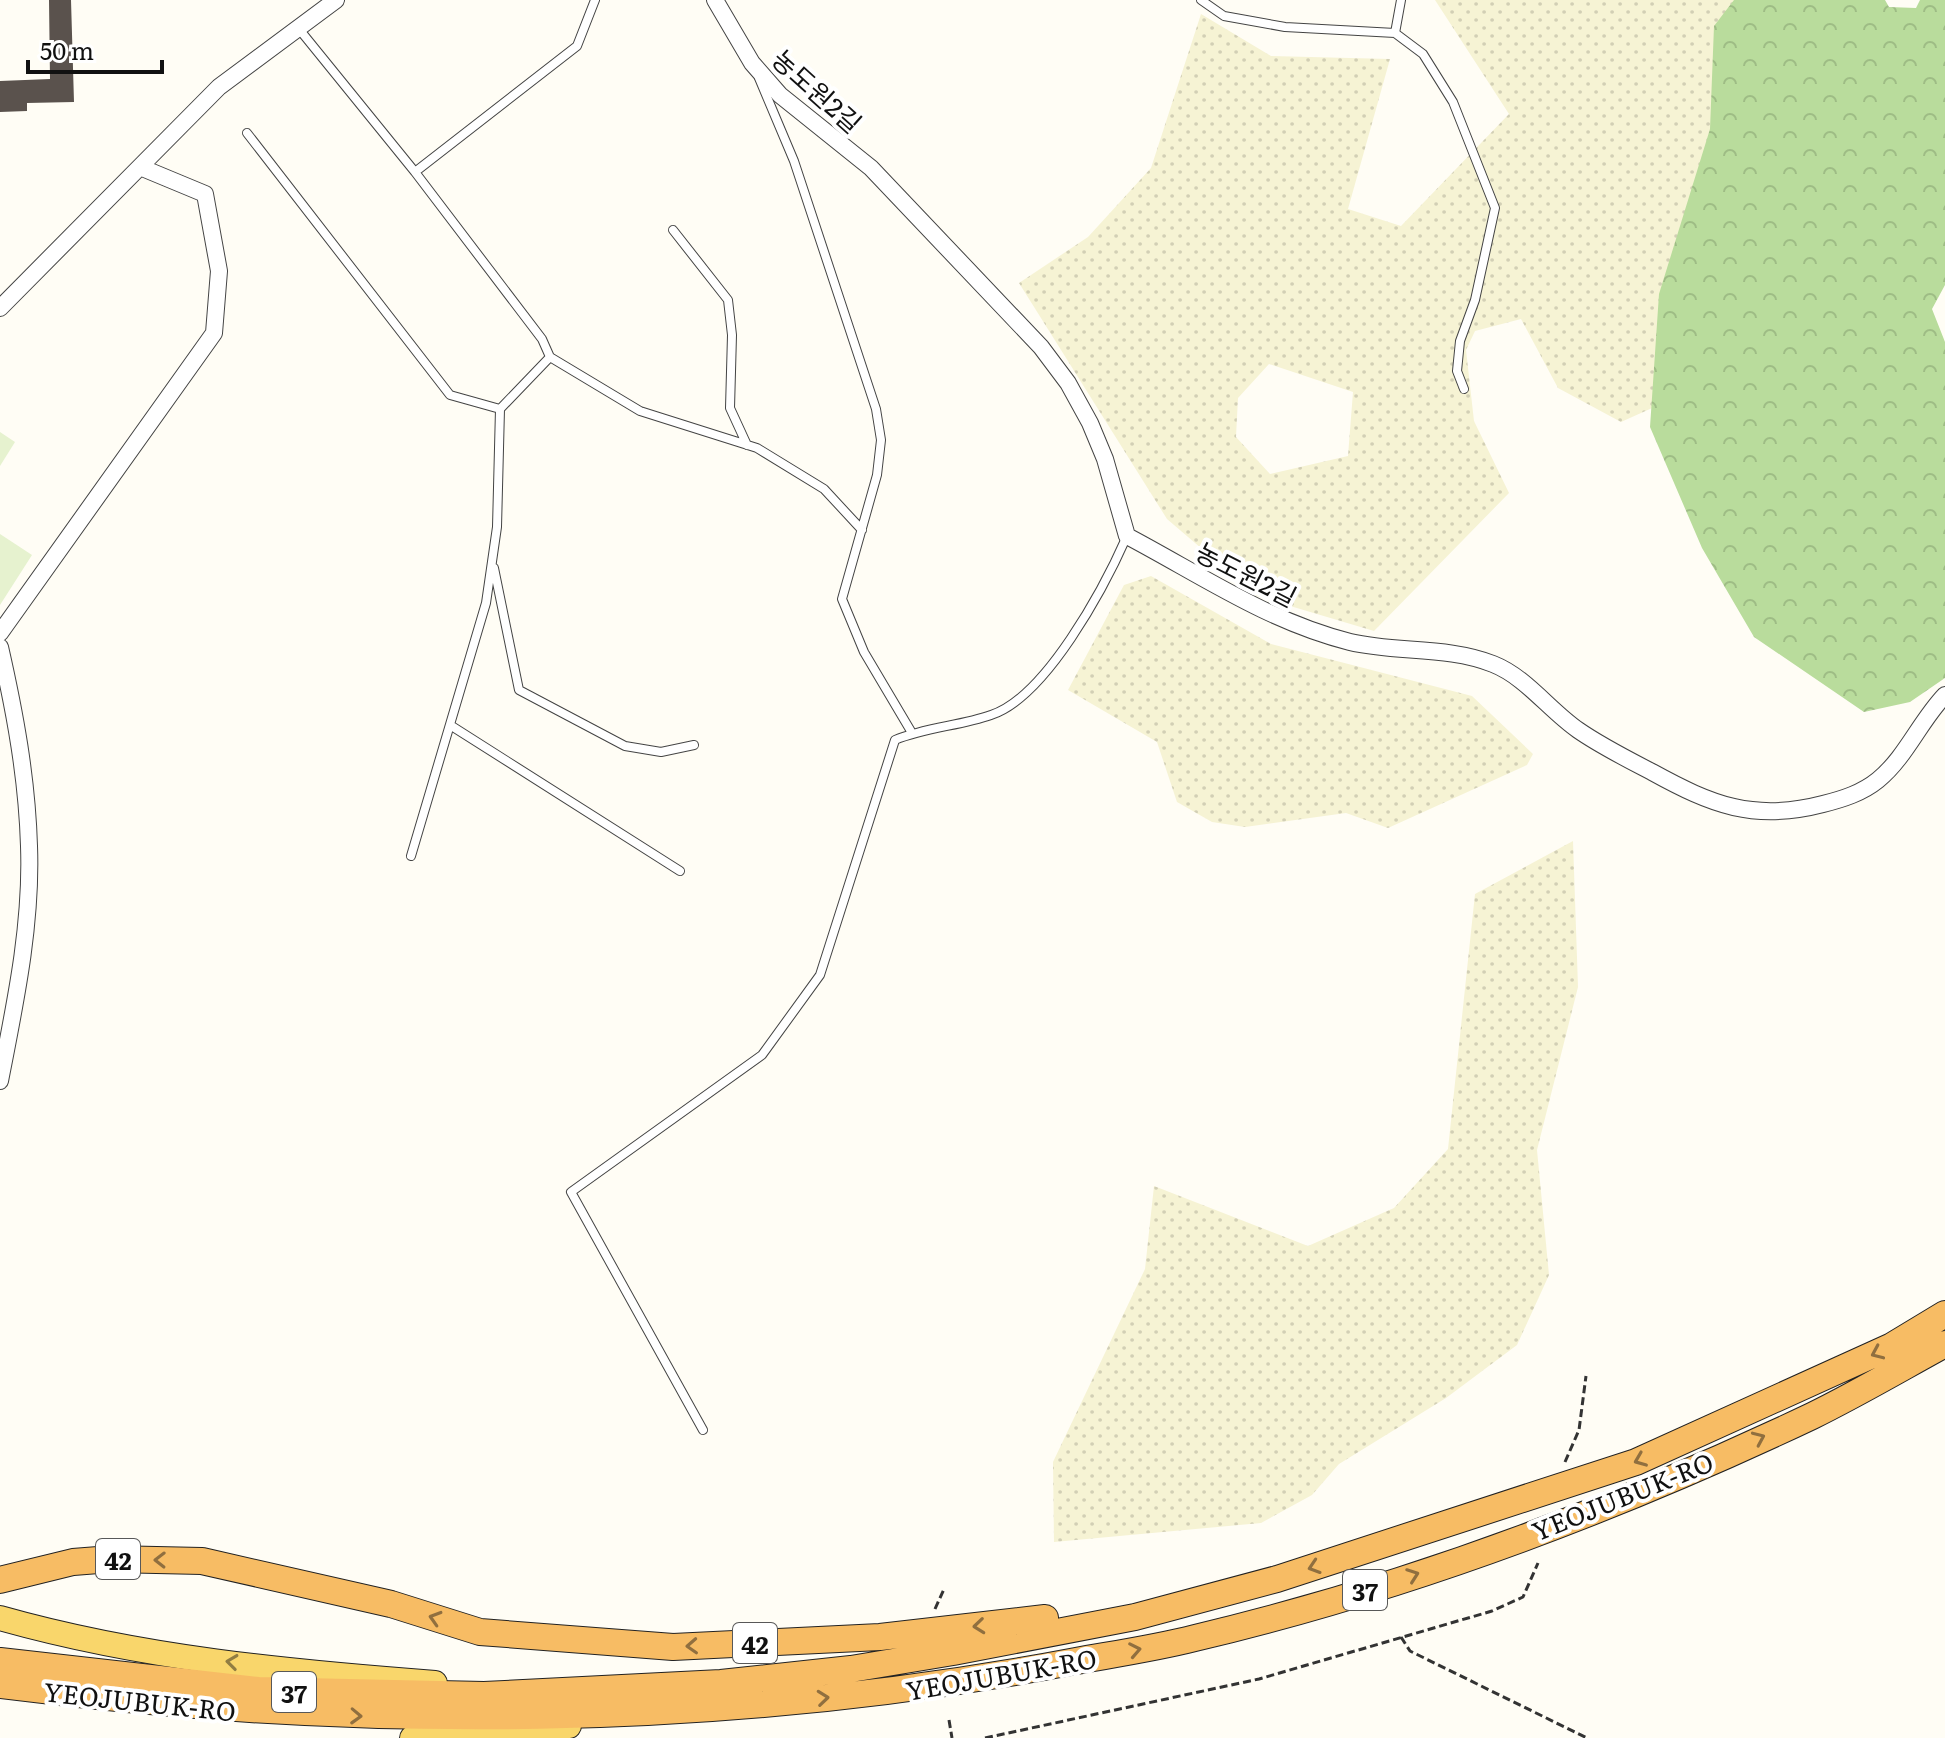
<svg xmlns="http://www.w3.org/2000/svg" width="1945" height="1738" font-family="Literata,'Noto Sans KR',serif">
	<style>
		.farmland { fill: url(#farmland-dots); fill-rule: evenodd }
		.forest { fill: url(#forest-crowns) }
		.pitch { fill: #e6f2cf }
		.building { fill: #5a524d }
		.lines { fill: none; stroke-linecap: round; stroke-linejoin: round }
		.service-casing { stroke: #444; stroke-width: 10 }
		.minor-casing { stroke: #444; stroke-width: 18 }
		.primary-casing { stroke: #222; stroke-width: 26 }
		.trunk-casing { stroke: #222; stroke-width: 28 }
		.path { stroke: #333; stroke-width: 3; stroke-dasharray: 8 4; stroke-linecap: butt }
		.service { stroke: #fff; stroke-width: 8 }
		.minor { stroke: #fff; stroke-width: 16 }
		.primary { stroke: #f9d66b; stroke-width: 24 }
		.trunk { stroke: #f7bc64; stroke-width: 26 }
		.oneway { stroke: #906f3f }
		.oneway2 { stroke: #917d42 }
		.labels { text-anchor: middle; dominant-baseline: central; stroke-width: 8; stroke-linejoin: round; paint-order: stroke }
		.shield { fill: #fff; stroke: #585858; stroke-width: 2 }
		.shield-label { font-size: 24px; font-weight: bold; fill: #111 }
		.street-label { font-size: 26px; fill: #111; stroke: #fff }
	</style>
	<defs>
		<pattern id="farmland-dots" width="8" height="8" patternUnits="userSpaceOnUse" patternTransform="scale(2)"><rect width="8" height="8" fill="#f6f3d4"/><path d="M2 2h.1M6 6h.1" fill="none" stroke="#d2cfb5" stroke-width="1.8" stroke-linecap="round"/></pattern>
		<pattern id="forest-crowns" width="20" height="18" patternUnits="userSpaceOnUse" patternTransform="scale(2)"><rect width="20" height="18" fill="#b9dc9c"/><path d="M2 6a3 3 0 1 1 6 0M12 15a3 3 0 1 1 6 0" fill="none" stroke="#9ebc85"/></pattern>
	</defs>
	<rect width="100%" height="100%" fill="#fffdf5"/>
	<path class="farmland" d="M 1435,0 L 1760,0 L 1710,382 L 1621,422 L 1558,388 L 1521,319 L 1475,331 L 1466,350 L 1474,421 L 1509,493 L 1374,631 L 1257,596 L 1167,519 L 1019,283 L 1088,237 L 1151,168 L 1201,14 L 1271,56 L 1390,59 L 1348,209 L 1401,226 L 1509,114 ZM 1269,364 L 1353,392 L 1348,456 L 1270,474 L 1236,437 L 1238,398 Z
		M 1151,576 L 1271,644 L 1472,696 L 1533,754 L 1527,765 L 1388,828 L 1346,813 L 1245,827 L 1212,822 L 1177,802 L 1157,742 L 1068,690 L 1124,585 Z
		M 1573,841 L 1578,987 L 1537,1150 L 1549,1275 L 1517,1345 L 1446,1398 L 1339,1464 L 1312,1495 L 1261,1523 L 1054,1542 L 1053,1462 L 1145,1269 L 1154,1186 L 1308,1246 L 1394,1208 L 1448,1149 L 1475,894 Z"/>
	<path class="forest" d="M 1734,0 L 1885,0 L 1889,7 L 1916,8 L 1920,0 L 1945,0 L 1945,285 L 1932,309 L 1945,342 L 1945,678 L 1910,702 L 1864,712 L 1754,637 L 1702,548 L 1650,427 L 1659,294 L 1710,129 L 1714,26 Z"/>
	<path class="pitch" d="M 0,432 L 15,442 L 0,466 Z
		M 0,534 L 32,555 L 0,605 Z"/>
	<path class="building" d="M 49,0 L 71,0 L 74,102 L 27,103 L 27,111 L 0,112 L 0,81 L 50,79 Z"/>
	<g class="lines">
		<g class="service-casing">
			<path id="service" d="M 1201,0 L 1224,16 L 1285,27 L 1395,33 L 1423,54 L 1453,102 L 1495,208 L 1475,300 L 1460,341 L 1457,371 L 1464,389
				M 299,29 L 415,172 L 542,339 L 550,357 L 640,411 L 757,448 L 824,489 L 862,530
				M 1395,33 L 1401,0
				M 759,78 L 794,161 L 876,409 L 881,440 L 877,475 L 842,599 L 864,652 L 912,733
				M 247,133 L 450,395 L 500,409 L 497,527 L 486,603 L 411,856
				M 415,172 L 577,46 L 595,0
				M 673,230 L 728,300 L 732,335 L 730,408 L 747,445
				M 500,409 L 550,357
				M 494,568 L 519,690 L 625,746 L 661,752 L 694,745
				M 450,725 L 680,871
				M 703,1430 L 571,1192 L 762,1055 L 820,975 L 895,740 C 926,727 960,726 991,715 C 1046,697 1104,588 1127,536"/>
		</g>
		<g class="minor-casing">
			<path id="minor" d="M 715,0 L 752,63 L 780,95 L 871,168 L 1041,347 L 1068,383 L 1090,423 L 1105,459 L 1127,536 C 1201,575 1267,621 1350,642 C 1396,653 1448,646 1493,664 C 1526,677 1549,710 1578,730 C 1601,746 1627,759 1652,772 C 1712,805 1754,822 1823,804 C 1843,799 1862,793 1878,780 C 1906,757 1920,721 1945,695
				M 0,308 L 219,87 L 336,0
				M 0,633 L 214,333 L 219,271 L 205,194 L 140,167
				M 0,647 C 15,713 27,778 29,846 C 32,925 15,1004 0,1081"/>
		</g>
		<g class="primary-casing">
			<path id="primary" d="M 0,1618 C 141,1658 289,1672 435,1683
				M 412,1738 L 569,1726"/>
		</g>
		<g class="trunk-casing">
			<path id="trunk" d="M 0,1580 L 73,1562 L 111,1559 L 202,1561 L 391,1604 L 480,1632 L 673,1647 L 880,1637 L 1045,1618
				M 0,1661 L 258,1690 L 484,1695 L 721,1683 L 851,1669 L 953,1652 L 1135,1617 L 1277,1579 L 1636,1462 L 1892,1346 L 1945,1314
				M 0,1685 C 361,1731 718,1729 1076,1661 C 1115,1654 1156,1648 1195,1638 C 1406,1588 1616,1509 1812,1416 C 1857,1394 1901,1368 1945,1344"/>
		</g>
		<path class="path" d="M 1565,1462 L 1579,1430 L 1586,1376
			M 935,1609 L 944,1589
			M 1401,1637 L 1410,1651 L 1587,1738
			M 949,1720 L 952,1738
			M 985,1738 L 1259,1679 L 1492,1611 L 1523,1597 L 1538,1563"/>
		<use href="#service" class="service"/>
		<use href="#minor" class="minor"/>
		<use href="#primary" class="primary"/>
		<use href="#trunk" class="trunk"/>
	</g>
	<defs><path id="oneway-chevron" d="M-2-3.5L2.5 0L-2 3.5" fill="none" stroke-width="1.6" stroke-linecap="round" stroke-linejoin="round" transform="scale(2)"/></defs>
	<g class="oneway">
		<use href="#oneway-chevron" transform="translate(1877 1353) rotate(156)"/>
		<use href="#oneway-chevron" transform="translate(1759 1438) rotate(-24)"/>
		<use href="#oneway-chevron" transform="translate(1640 1460) rotate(158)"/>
		<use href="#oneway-chevron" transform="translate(160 1560) rotate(-179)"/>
		<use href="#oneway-chevron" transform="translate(1314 1567) rotate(162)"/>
		<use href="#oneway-chevron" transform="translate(1413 1575) rotate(-20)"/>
		<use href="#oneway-chevron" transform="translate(435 1618) rotate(-163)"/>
		<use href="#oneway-chevron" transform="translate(979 1626) rotate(174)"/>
		<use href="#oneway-chevron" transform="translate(692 1646) rotate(177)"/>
		<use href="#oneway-chevron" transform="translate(1135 1650) rotate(-11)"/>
		<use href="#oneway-chevron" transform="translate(823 1698) rotate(-6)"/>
		<use href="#oneway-chevron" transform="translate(356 1716) rotate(2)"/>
	</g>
	<use class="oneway2" href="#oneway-chevron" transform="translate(232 1662) rotate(-173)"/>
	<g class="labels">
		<g class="shield">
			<rect x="96" y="1539" width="44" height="40" rx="6"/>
			<rect x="1343" y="1570" width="44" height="40" rx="6"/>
			<rect x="733" y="1623" width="44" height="40" rx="6"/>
			<rect x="272" y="1672" width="44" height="40" rx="6"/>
		</g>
		<g class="shield-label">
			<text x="118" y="1559">42</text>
			<text x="1365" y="1590">37</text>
			<text x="755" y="1643">42</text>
			<text x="294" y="1692">37</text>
		</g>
		<g class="street-label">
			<text transform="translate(818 90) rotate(42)">농도원2길</text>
			<text transform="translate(1247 573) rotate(27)">농도원2길</text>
			<text transform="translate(1622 1495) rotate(-22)">YEOJUBUK-RO</text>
			<text transform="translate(1001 1673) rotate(-10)">YEOJUBUK-RO</text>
			<text transform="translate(140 1700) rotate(6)">YEOJUBUK-RO</text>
		</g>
	</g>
	<path d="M28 60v12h134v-12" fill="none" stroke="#111111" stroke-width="4"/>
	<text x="40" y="60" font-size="24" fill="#111111" stroke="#ffffff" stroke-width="6" paint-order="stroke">50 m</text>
</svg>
